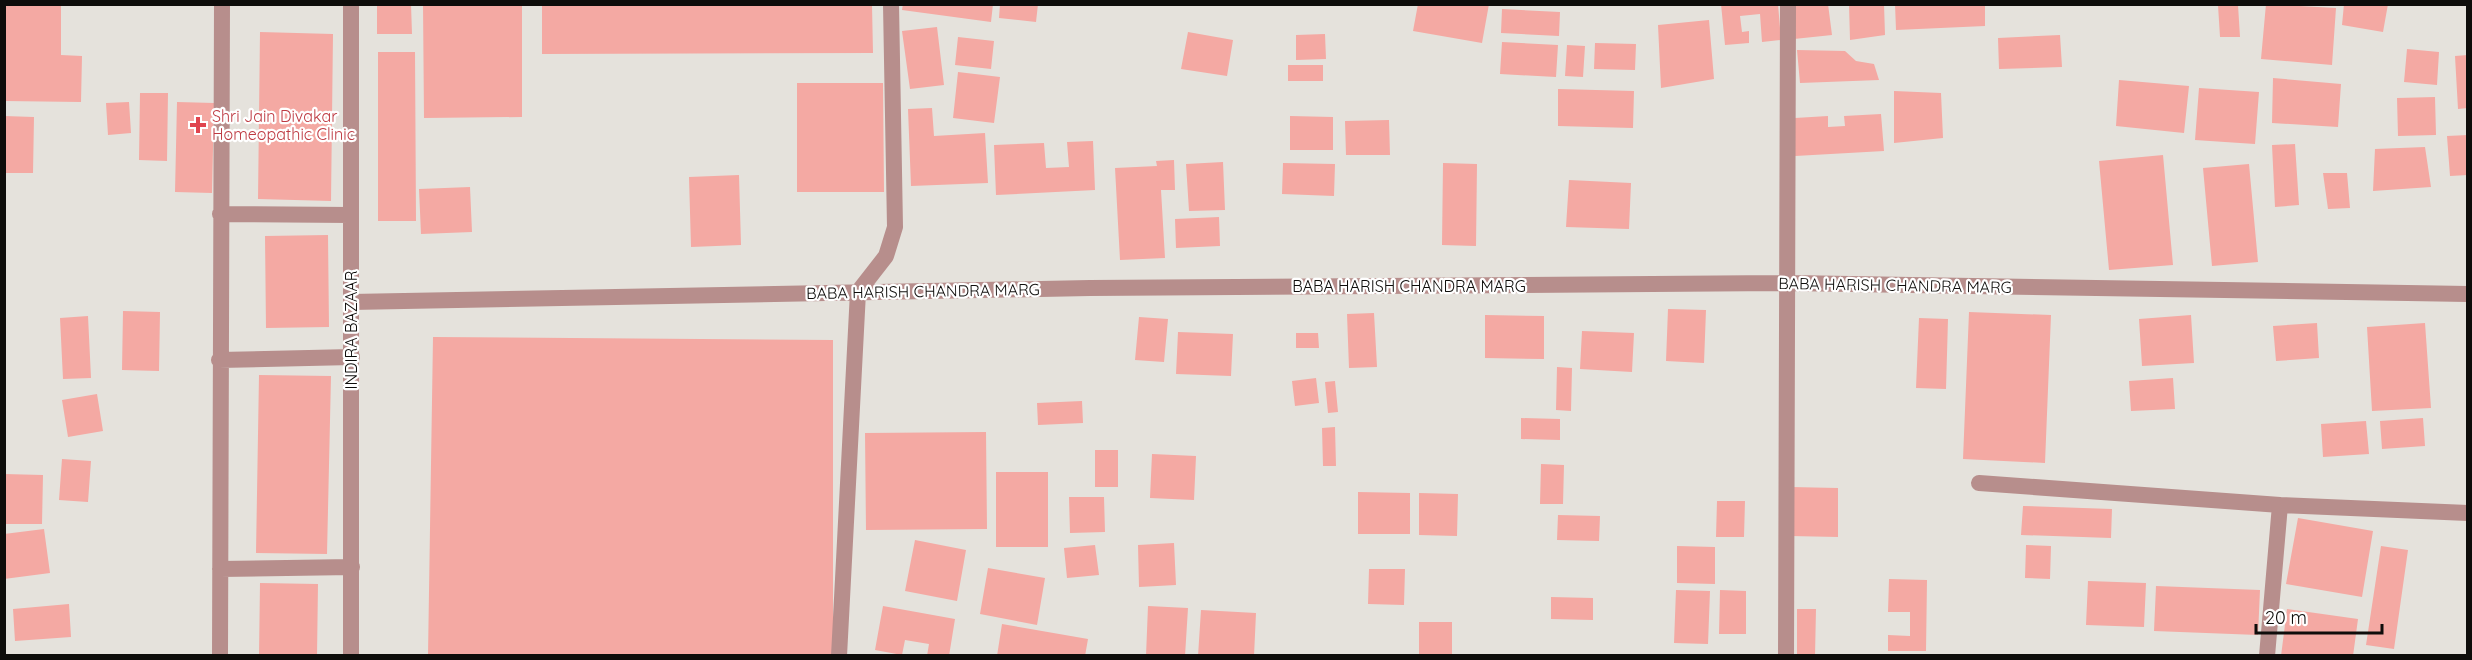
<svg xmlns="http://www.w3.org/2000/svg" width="2472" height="660" font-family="Quicksand,sans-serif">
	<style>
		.building { fill: #f4a9a3 }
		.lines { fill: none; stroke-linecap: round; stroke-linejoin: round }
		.minor { stroke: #b78e8c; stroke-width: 16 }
		.health-dot { fill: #e0444e; stroke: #fff; stroke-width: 2 }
		.labels { text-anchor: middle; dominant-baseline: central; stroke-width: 4.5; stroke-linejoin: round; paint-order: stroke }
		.health-label { font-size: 16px; fill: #be3a42; stroke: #fff; text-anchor: start }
		.street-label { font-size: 16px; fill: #0e0d0b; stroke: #fff }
	</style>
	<rect width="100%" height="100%" fill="#e5e2dc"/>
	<path class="building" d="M 4,4 L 61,4 L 61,55 L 82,56 L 81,102 L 4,101 Z
		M 377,4 L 411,4 L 412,34 L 377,34 Z
		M 423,4 L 522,4 L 522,117 L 424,118 Z
		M 903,4 L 993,4 L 991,22 L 902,10 Z
		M 1000,4 L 1038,4 L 1036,22 L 999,18 Z
		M 1418,4 L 1489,4 L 1482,43 L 1413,31 Z
		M 1721,4 L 1778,4 L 1781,40 L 1762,42 L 1760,14 L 1740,16 L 1742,32 L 1749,31 L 1749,43 L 1725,45 Z
		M 1792,4 L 1828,4 L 1832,35 L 1794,39 Z
		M 1849,4 L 1884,4 L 1885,35 L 1850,40 Z
		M 1895,4 L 1985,4 L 1985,26 L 1896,30 Z
		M 2266,4 L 2336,8 L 2332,65 L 2261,59 Z
		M 2344,4 L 2388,4 L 2383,32 L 2342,25 Z
		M 542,5 L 872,5 L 873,53 L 542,54 Z
		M 2218,5 L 2238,5 L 2240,37 L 2220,37 Z
		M 1502,9 L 1560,12 L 1559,36 L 1501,33 Z
		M 1709,20 L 1714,79 L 1661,88 L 1658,25 Z
		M 937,27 L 944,85 L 910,89 L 902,31 Z
		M 260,32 L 333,34 L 331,201 L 258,199 Z
		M 1188,32 L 1233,40 L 1227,76 L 1181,69 Z
		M 1325,34 L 1326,59 L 1296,60 L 1296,35 Z
		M 2060,35 L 2062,67 L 1999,69 L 1998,38 Z
		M 958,37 L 994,41 L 991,69 L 955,65 Z
		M 1502,42 L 1558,45 L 1556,77 L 1500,74 Z
		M 1595,43 L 1636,44 L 1635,70 L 1594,69 Z
		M 1567,45 L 1585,46 L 1583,77 L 1565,76 Z
		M 2407,49 L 2439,52 L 2437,85 L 2404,82 Z
		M 1797,50 L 1845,51 L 1856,61 L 1874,64 L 1879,80 L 1800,83 Z
		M 378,52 L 415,52 L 416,221 L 378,221 Z
		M 2468,55 L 2468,108 L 2458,109 L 2455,56 Z
		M 1288,65 L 1323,65 L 1323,81 L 1288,81 Z
		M 958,72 L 1000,77 L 994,123 L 953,118 Z
		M 2273,78 L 2341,84 L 2338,127 L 2272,123 Z
		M 2119,80 L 2189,86 L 2184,133 L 2116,126 Z
		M 797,83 L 883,83 L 884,192 L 797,192 Z
		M 2199,88 L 2259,92 L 2255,144 L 2195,140 Z
		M 1558,89 L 1634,91 L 1633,128 L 1558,126 Z
		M 1894,91 L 1941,93 L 1943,138 L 1894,143 Z
		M 140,93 L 168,93 L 167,161 L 139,160 Z
		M 2435,97 L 2436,135 L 2398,136 L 2397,98 Z
		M 129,102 L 131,133 L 108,135 L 106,103 Z
		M 177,102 L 214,103 L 212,193 L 175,192 Z
		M 932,108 L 934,136 L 985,133 L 988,183 L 911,186 L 908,109 Z
		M 1881,114 L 1884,151 L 1795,156 L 1795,118 L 1828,116 L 1828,127 L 1845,126 L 1844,116 Z
		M 4,116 L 34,117 L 33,173 L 4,173 Z
		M 1290,116 L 1333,117 L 1333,150 L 1290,150 Z
		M 1389,120 L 1390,155 L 1346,155 L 1345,121 Z
		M 2468,135 L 2468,175 L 2450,176 L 2447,136 Z
		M 1093,141 L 1095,190 L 996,195 L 994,145 L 1044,143 L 1046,168 L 1069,167 L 1067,142 Z
		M 2295,144 L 2299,205 L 2275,207 L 2272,145 Z
		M 2425,147 L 2431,187 L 2373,191 L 2375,149 Z
		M 2163,155 L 2173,265 L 2109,270 L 2099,161 Z
		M 1174,160 L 1175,190 L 1161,190 L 1165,258 L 1120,260 L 1115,168 L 1157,166 L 1156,161 Z
		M 1223,162 L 1225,210 L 1189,211 L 1186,164 Z
		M 1283,163 L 1335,164 L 1334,196 L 1282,194 Z
		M 1443,163 L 1477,164 L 1476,246 L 1442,245 Z
		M 2249,164 L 2258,262 L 2212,266 L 2203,168 Z
		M 2323,173 L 2347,173 L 2350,208 L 2328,209 Z
		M 739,175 L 741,245 L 691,247 L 689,177 Z
		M 1569,180 L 1631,183 L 1629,229 L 1566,227 Z
		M 470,187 L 472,232 L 421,234 L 419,189 Z
		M 1219,217 L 1220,246 L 1176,248 L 1175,219 Z
		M 328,235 L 329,327 L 266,328 L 265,236 Z
		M 1668,309 L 1706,310 L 1704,363 L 1666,361 Z
		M 123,311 L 160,312 L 159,371 L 122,370 Z
		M 1969,312 L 2051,315 L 2045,463 L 1963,459 Z
		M 1374,313 L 1377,367 L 1349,368 L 1347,314 Z
		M 1485,315 L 1544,316 L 1544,359 L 1485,358 Z
		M 2191,315 L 2194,363 L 2142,366 L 2139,319 Z
		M 88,316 L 91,378 L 63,379 L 60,318 Z
		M 1139,317 L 1168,319 L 1164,362 L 1135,360 Z
		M 1919,318 L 1948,319 L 1946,389 L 1916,388 Z
		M 2317,323 L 2319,358 L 2276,361 L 2273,326 Z
		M 2425,323 L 2431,408 L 2372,411 L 2367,327 Z
		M 1582,331 L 1634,333 L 1632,372 L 1580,369 Z
		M 1178,332 L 1233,334 L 1231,376 L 1176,374 Z
		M 1296,333 L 1318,333 L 1319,348 L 1296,348 Z
		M 433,337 L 833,340 L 833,656 L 428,656 Z
		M 1557,367 L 1572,368 L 1571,411 L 1556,410 Z
		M 259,375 L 331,376 L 327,554 L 256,553 Z
		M 1316,378 L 1319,403 L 1295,406 L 1292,381 Z
		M 2173,378 L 2175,409 L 2131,411 L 2129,381 Z
		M 1335,381 L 1338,412 L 1328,413 L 1325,382 Z
		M 97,394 L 103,431 L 68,437 L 62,400 Z
		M 1082,401 L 1083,423 L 1038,425 L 1037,403 Z
		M 1521,418 L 1560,419 L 1560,440 L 1521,439 Z
		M 2423,418 L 2425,446 L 2382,449 L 2380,421 Z
		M 2366,421 L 2369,454 L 2323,457 L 2321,424 Z
		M 1335,427 L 1336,466 L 1323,466 L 1322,428 Z
		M 986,432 L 987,529 L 866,530 L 865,433 Z
		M 1095,450 L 1118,450 L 1118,487 L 1095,487 Z
		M 1152,454 L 1196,456 L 1194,500 L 1150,498 Z
		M 62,459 L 91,461 L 88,502 L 59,500 Z
		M 1541,464 L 1564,465 L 1563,504 L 1540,504 Z
		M 996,472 L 1048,472 L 1048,547 L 996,547 Z
		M 4,474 L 43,475 L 42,524 L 4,524 Z
		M 1791,487 L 1838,488 L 1838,537 L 1790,536 Z
		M 1358,492 L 1410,493 L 1410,534 L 1358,534 Z
		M 1419,493 L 1458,494 L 1457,536 L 1419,535 Z
		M 1069,497 L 1104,497 L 1105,532 L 1070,533 Z
		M 1717,501 L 1745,501 L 1744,537 L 1716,537 Z
		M 2023,506 L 2112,509 L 2111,538 L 2021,535 Z
		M 1558,515 L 1600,516 L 1599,541 L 1557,540 Z
		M 2298,518 L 2373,531 L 2362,597 L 2286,584 Z
		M 44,529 L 50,573 L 4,579 L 4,534 Z
		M 915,540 L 966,550 L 957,601 L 905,591 Z
		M 1174,543 L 1176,585 L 1139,587 L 1138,545 Z
		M 1095,545 L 1099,575 L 1067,578 L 1064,548 Z
		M 2026,545 L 2051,546 L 2050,579 L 2025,578 Z
		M 1677,546 L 1715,547 L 1715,584 L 1677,583 Z
		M 2381,546 L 2408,550 L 2394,649 L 2366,645 Z
		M 988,568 L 1045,578 L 1037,625 L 980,614 Z
		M 1369,569 L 1405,569 L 1404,605 L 1368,604 Z
		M 1889,579 L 1927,580 L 1926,651 L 1888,651 L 1888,635 L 1910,636 L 1910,612 L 1888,612 Z
		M 2088,581 L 2146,583 L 2144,627 L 2086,625 Z
		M 260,583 L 318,584 L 317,656 L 259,656 Z
		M 2156,586 L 2260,590 L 2258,635 L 2154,631 Z
		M 1676,590 L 1710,591 L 1708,644 L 1674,643 Z
		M 1720,590 L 1746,591 L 1746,634 L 1719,634 Z
		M 1551,597 L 1593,598 L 1593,620 L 1551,619 Z
		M 69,604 L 71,637 L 15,641 L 13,609 Z
		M 883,606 L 955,619 L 949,656 L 927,656 L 929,644 L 905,640 L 902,655 L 875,650 Z
		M 1148,606 L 1188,608 L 1185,656 L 1146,656 Z
		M 1797,609 L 1816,609 L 1815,656 L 1797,656 Z
		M 2287,609 L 2358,619 L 2353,656 L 2281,656 Z
		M 1201,610 L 1256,613 L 1254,656 L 1198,656 Z
		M 1419,622 L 1452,622 L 1452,656 L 1419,656 Z
		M 1002,624 L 1088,639 L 1085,656 L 997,656 Z"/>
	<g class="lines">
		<path class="minor" d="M 351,4 L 351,656
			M 220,214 L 351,215
			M 351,302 L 1090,288 L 1789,283 L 2468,294
			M 219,360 L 352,357
			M 1979,483 L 2280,505 L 2468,513
			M 220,569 L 352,567
			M 220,656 L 222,4
			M 839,656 L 858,292 L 886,256 L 895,227 L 891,4
			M 1786,656 L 1788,4
			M 2267,656 L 2280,505"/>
	</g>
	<path class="health-dot" d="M195 116h6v6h6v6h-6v6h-6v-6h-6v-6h6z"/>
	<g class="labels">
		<g class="health-label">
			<text x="212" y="116">Shri Jain Divakar<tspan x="212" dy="18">Homeopathic Clinic</tspan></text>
		</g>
		<g class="street-label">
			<text transform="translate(1895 285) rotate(1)">BABA HARISH CHANDRA MARG</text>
			<text x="1409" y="286">BABA HARISH CHANDRA MARG</text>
			<text transform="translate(923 291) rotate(-1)">BABA HARISH CHANDRA MARG</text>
			<text transform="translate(351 330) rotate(-90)">INDIRA BAZAAR</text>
		</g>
	</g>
	<rect width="2472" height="660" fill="none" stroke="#0e0d0b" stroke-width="12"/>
	<path d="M2256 624v9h126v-9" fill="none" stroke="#0e0d0b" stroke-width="3"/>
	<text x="2265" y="624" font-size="18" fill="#0e0d0b" stroke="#ffffff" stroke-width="4.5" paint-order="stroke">20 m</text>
</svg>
